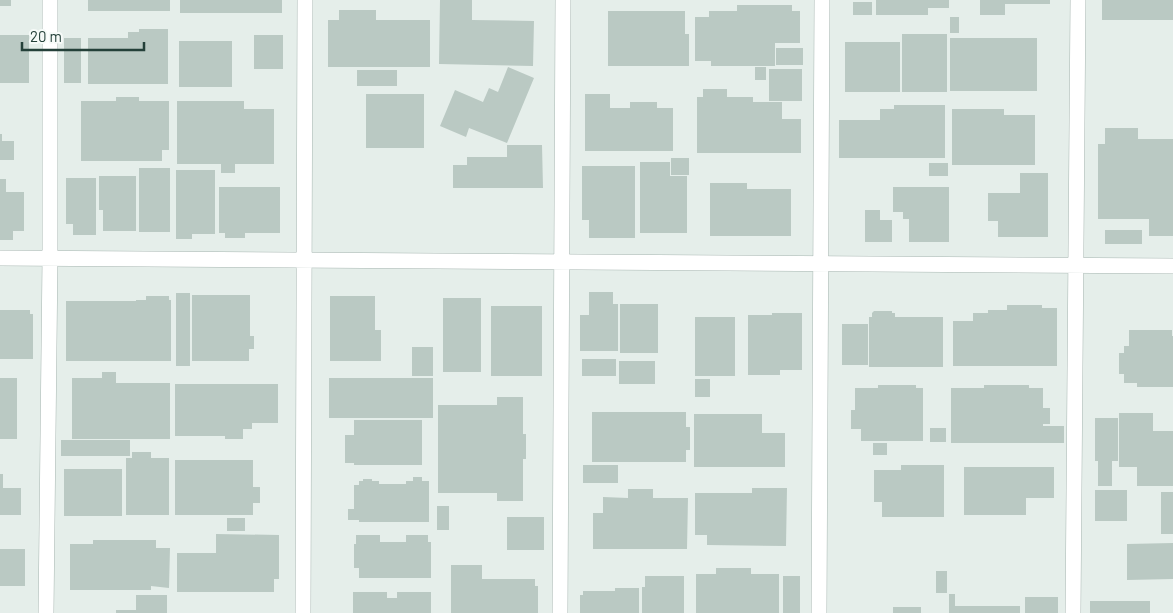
<svg xmlns="http://www.w3.org/2000/svg" width="1173" height="613" font-family="Barlow,sans-serif">
	<style>
		.building { fill: #bac9c3 }
		.lines { fill: none; stroke-linecap: round; stroke-linejoin: round }
		.street-casing { stroke: #a7b6b1; stroke-width: 16 }
		.street { stroke: #fff; stroke-width: 15 }
	</style>
	<rect width="100%" height="100%" fill="#e5eeea"/>
	<path class="building" d="M 0,0 L 11,0 L 11,6 L 0,6 Z
		M 88,0 L 170,0 L 170,11 L 88,11 Z
		M 180,0 L 282,0 L 282,13 L 180,13 Z
		M 440,0 L 472,0 L 472,20 L 534,21 L 533,66 L 439,64 Z
		M 876,0 L 949,0 L 949,8 L 928,8 L 928,15 L 876,15 Z
		M 980,0 L 1050,0 L 1050,4 L 1005,4 L 1005,15 L 980,15 Z
		M 1102,0 L 1173,0 L 1173,20 L 1102,20 Z
		M 853,2 L 872,2 L 872,15 L 853,15 Z
		M 737,5 L 792,5 L 792,11 L 800,11 L 800,43 L 775,43 L 775,66 L 711,66 L 711,61 L 695,61 L 695,17 L 709,17 L 709,11 L 737,11 Z
		M 339,10 L 376,10 L 376,20 L 430,20 L 430,67 L 328,67 L 328,20 L 339,20 Z
		M 608,11 L 685,11 L 685,34 L 689,34 L 689,66 L 608,66 Z
		M 950,17 L 959,17 L 959,33 L 950,33 Z
		M 139,29 L 168,29 L 168,84 L 88,84 L 88,38 L 128,38 L 128,32 L 139,32 Z
		M 902,34 L 947,34 L 947,92 L 902,92 Z
		M 0,35 L 29,35 L 29,83 L 0,83 Z
		M 254,35 L 283,35 L 283,69 L 254,69 Z
		M 64,38 L 81,38 L 81,83 L 64,83 Z
		M 950,38 L 1037,38 L 1037,91 L 950,91 Z
		M 179,41 L 232,41 L 232,87 L 179,87 Z
		M 845,42 L 900,42 L 900,92 L 845,92 Z
		M 776,48 L 803,48 L 803,65 L 776,65 Z
		M 508,67 L 534,78 L 507,143 L 469,128 L 466,137 L 440,126 L 455,90 L 483,102 L 489,88 L 498,92 Z
		M 755,67 L 766,67 L 766,80 L 755,80 Z
		M 769,69 L 802,69 L 802,101 L 769,101 Z
		M 357,70 L 397,70 L 397,86 L 357,86 Z
		M 703,89 L 727,89 L 727,97 L 753,97 L 753,102 L 782,102 L 782,119 L 801,119 L 801,153 L 697,153 L 697,97 L 703,97 Z
		M 366,94 L 424,94 L 424,148 L 366,148 Z
		M 585,94 L 610,94 L 610,108 L 630,108 L 630,102 L 657,102 L 657,108 L 673,108 L 673,151 L 585,151 Z
		M 116,97 L 139,97 L 139,101 L 169,101 L 169,150 L 162,150 L 162,161 L 81,161 L 81,101 L 116,101 Z
		M 177,101 L 244,101 L 244,109 L 274,109 L 274,164 L 235,164 L 235,173 L 221,173 L 221,164 L 177,164 Z
		M 894,105 L 945,105 L 945,158 L 839,158 L 839,120 L 880,120 L 880,109 L 894,109 Z
		M 952,109 L 1004,109 L 1004,115 L 1035,115 L 1035,165 L 952,165 Z
		M 1105,128 L 1138,128 L 1138,139 L 1173,139 L 1173,236 L 1149,236 L 1149,219 L 1098,219 L 1098,144 L 1105,144 Z
		M 0,134 L 2,134 L 2,141 L 14,141 L 14,160 L 0,160 Z
		M 507,145 L 542,145 L 543,188 L 453,188 L 453,165 L 467,165 L 467,157 L 507,157 Z
		M 671,158 L 689,158 L 689,175 L 671,175 Z
		M 640,162 L 670,162 L 670,176 L 687,176 L 687,233 L 640,233 Z
		M 929,163 L 948,163 L 948,176 L 929,176 Z
		M 582,166 L 635,166 L 635,238 L 589,238 L 589,220 L 582,220 Z
		M 139,168 L 170,168 L 170,232 L 139,232 Z
		M 176,170 L 215,170 L 215,234 L 192,234 L 192,239 L 176,239 Z
		M 1020,173 L 1048,173 L 1048,237 L 998,237 L 998,221 L 988,221 L 988,193 L 1020,193 Z
		M 99,176 L 136,176 L 136,231 L 103,231 L 103,210 L 99,210 Z
		M 66,178 L 96,178 L 96,235 L 73,235 L 73,224 L 66,224 Z
		M 0,179 L 6,179 L 6,192 L 24,192 L 24,231 L 13,231 L 13,240 L 0,240 Z
		M 710,183 L 747,183 L 747,189 L 791,189 L 791,236 L 710,236 Z
		M 219,187 L 280,187 L 280,233 L 245,233 L 245,238 L 225,238 L 225,233 L 219,233 Z
		M 893,187 L 949,187 L 949,242 L 909,242 L 909,219 L 903,219 L 903,212 L 893,212 Z
		M 865,210 L 880,210 L 880,220 L 892,220 L 892,242 L 865,242 Z
		M 1105,230 L 1142,230 L 1142,244 L 1105,244 Z
		M 589,292 L 613,292 L 613,304 L 618,304 L 618,351 L 580,351 L 580,315 L 589,315 Z
		M 176,293 L 190,293 L 190,366 L 176,366 Z
		M 192,295 L 250,295 L 250,336 L 254,336 L 254,349 L 249,349 L 249,361 L 192,361 Z
		M 146,296 L 169,296 L 169,300 L 171,300 L 171,361 L 66,361 L 66,301 L 136,301 L 136,300 L 146,300 Z
		M 330,296 L 375,296 L 375,330 L 381,330 L 381,361 L 330,361 Z
		M 443,298 L 481,298 L 481,372 L 443,372 Z
		M 620,304 L 658,304 L 658,353 L 620,353 Z
		M 1007,305 L 1042,305 L 1042,308 L 1057,308 L 1057,366 L 953,366 L 953,321 L 973,321 L 973,313 L 988,313 L 988,310 L 1007,310 Z
		M 491,306 L 542,306 L 542,376 L 491,376 Z
		M 0,310 L 30,310 L 30,314 L 33,314 L 33,359 L 0,359 Z
		M 874,311 L 892,311 L 892,313 L 895,313 L 895,317 L 943,317 L 943,367 L 869,367 L 869,317 L 872,317 L 872,313 Z
		M 772,313 L 802,313 L 802,370 L 780,370 L 780,375 L 748,375 L 748,315 L 772,315 Z
		M 695,317 L 735,317 L 735,376 L 695,376 Z
		M 842,324 L 868,324 L 868,365 L 842,365 Z
		M 1129,330 L 1172,330 L 1172,336 L 1173,336 L 1173,387 L 1137,387 L 1137,383 L 1124,383 L 1124,374 L 1119,374 L 1119,353 L 1124,353 L 1124,346 L 1129,346 Z
		M 412,347 L 433,347 L 433,376 L 412,376 Z
		M 582,359 L 616,359 L 616,376 L 582,376 Z
		M 619,361 L 655,361 L 655,384 L 619,384 Z
		M 102,372 L 116,372 L 116,383 L 170,383 L 170,439 L 72,439 L 72,378 L 102,378 Z
		M 0,378 L 17,378 L 17,439 L 0,439 Z
		M 329,378 L 433,378 L 433,418 L 329,418 Z
		M 695,379 L 710,379 L 710,397 L 695,397 Z
		M 175,384 L 278,384 L 278,423 L 252,423 L 252,429 L 243,429 L 243,439 L 225,439 L 225,436 L 175,436 Z
		M 878,385 L 916,385 L 916,388 L 923,388 L 923,441 L 861,441 L 861,429 L 851,429 L 851,410 L 855,410 L 855,388 L 878,388 Z
		M 984,385 L 1029,385 L 1029,388 L 1043,388 L 1043,408 L 1050,408 L 1050,424 L 1043,424 L 1043,426 L 1064,426 L 1064,443 L 951,443 L 951,388 L 984,388 Z
		M 497,397 L 523,397 L 523,434 L 526,434 L 526,459 L 523,459 L 523,501 L 497,501 L 497,493 L 438,493 L 438,405 L 497,405 Z
		M 592,412 L 686,412 L 686,427 L 690,427 L 690,450 L 686,450 L 686,462 L 592,462 Z
		M 1119,413 L 1153,413 L 1153,431 L 1173,431 L 1173,486 L 1137,486 L 1137,467 L 1119,467 Z
		M 694,414 L 762,414 L 762,433 L 785,433 L 785,467 L 694,467 Z
		M 1095,418 L 1118,418 L 1118,461 L 1112,461 L 1112,486 L 1098,486 L 1098,461 L 1095,461 Z
		M 354,420 L 422,420 L 422,465 L 354,465 L 354,463 L 345,463 L 345,435 L 354,435 Z
		M 930,428 L 946,428 L 946,442 L 930,442 Z
		M 61,440 L 130,440 L 130,456 L 61,456 Z
		M 873,443 L 887,443 L 887,455 L 873,455 Z
		M 132,452 L 151,452 L 151,458 L 169,458 L 169,515 L 126,515 L 126,458 L 132,458 Z
		M 175,460 L 253,460 L 253,487 L 260,487 L 260,503 L 253,503 L 253,515 L 175,515 Z
		M 583,465 L 618,465 L 618,483 L 583,483 Z
		M 901,465 L 944,465 L 944,517 L 882,517 L 882,502 L 874,502 L 874,470 L 901,470 Z
		M 964,467 L 1054,467 L 1054,498 L 1026,498 L 1026,515 L 964,515 Z
		M 64,469 L 122,469 L 122,516 L 64,516 Z
		M 0,474 L 3,474 L 3,488 L 21,488 L 21,515 L 0,515 Z
		M 413,477 L 422,477 L 422,481 L 429,481 L 429,522 L 359,522 L 359,520 L 348,520 L 348,509 L 354,509 L 354,485 L 359,485 L 359,481 L 363,481 L 363,479 L 372,479 L 372,481 L 379,481 L 379,484 L 406,484 L 406,481 L 413,481 Z
		M 752,488 L 787,488 L 786,546 L 707,545 L 707,535 L 695,535 L 695,493 L 752,493 Z
		M 628,489 L 653,489 L 653,498 L 688,498 L 687,549 L 593,549 L 593,513 L 603,513 L 603,497 L 628,498 Z
		M 1095,490 L 1127,490 L 1127,521 L 1095,521 Z
		M 1161,492 L 1173,492 L 1173,534 L 1161,534 Z
		M 437,506 L 449,506 L 449,530 L 437,530 Z
		M 507,517 L 544,517 L 544,550 L 507,550 Z
		M 227,518 L 245,518 L 245,531 L 227,531 Z
		M 216,534 L 279,535 L 279,579 L 274,579 L 274,592 L 177,592 L 177,553 L 216,553 Z
		M 356,535 L 380,535 L 380,542 L 406,542 L 406,535 L 428,535 L 428,542 L 431,542 L 431,578 L 359,578 L 359,568 L 354,568 L 354,544 L 356,544 Z
		M 93,540 L 156,540 L 156,548 L 170,548 L 169,588 L 151,586 L 151,590 L 70,590 L 70,544 L 93,544 Z
		M 1173,543 L 1173,579 L 1127,580 L 1127,544 Z
		M 0,549 L 25,549 L 25,586 L 0,586 Z
		M 451,565 L 482,565 L 482,579 L 535,579 L 535,586 L 538,586 L 538,613 L 451,613 Z
		M 716,568 L 751,568 L 751,574 L 779,574 L 779,613 L 696,613 L 696,574 L 716,574 Z
		M 936,571 L 947,571 L 947,593 L 936,593 Z
		M 645,576 L 684,576 L 684,613 L 642,613 L 642,587 L 645,587 Z
		M 783,576 L 800,576 L 800,613 L 783,613 Z
		M 615,588 L 639,588 L 639,613 L 580,613 L 580,595 L 583,595 L 583,591 L 615,591 Z
		M 353,592 L 387,592 L 387,598 L 397,598 L 397,592 L 431,592 L 431,613 L 353,613 Z
		M 949,594 L 955,594 L 955,606 L 1020,606 L 1020,613 L 949,613 Z
		M 136,595 L 167,595 L 167,613 L 116,613 L 116,610 L 136,610 Z
		M 1025,597 L 1058,597 L 1058,613 L 1025,613 Z
		M 1090,601 L 1150,601 L 1150,613 L 1090,613 Z
		M 893,607 L 921,607 L 921,613 L 893,613 Z"/>
	<g class="lines">
		<g class="street-casing">
			<path id="street" d="M 0,258 L 1173,266
				M 46,613 L 50,258 L 50,0
				M 303,613 L 305,0
				M 560,613 L 563,0
				M 819,613 L 822,0
				M 1073,613 L 1078,0"/>
		</g>
		<use href="#street" class="street"/>
	</g>
	<path d="M22 42v8h122v-8" fill="none" stroke="#244039" stroke-width="2.5"/>
	<text x="30" y="42" font-size="15" fill="#244039" stroke="#f6faf8" stroke-width="4" paint-order="stroke">20 m</text>
</svg>
